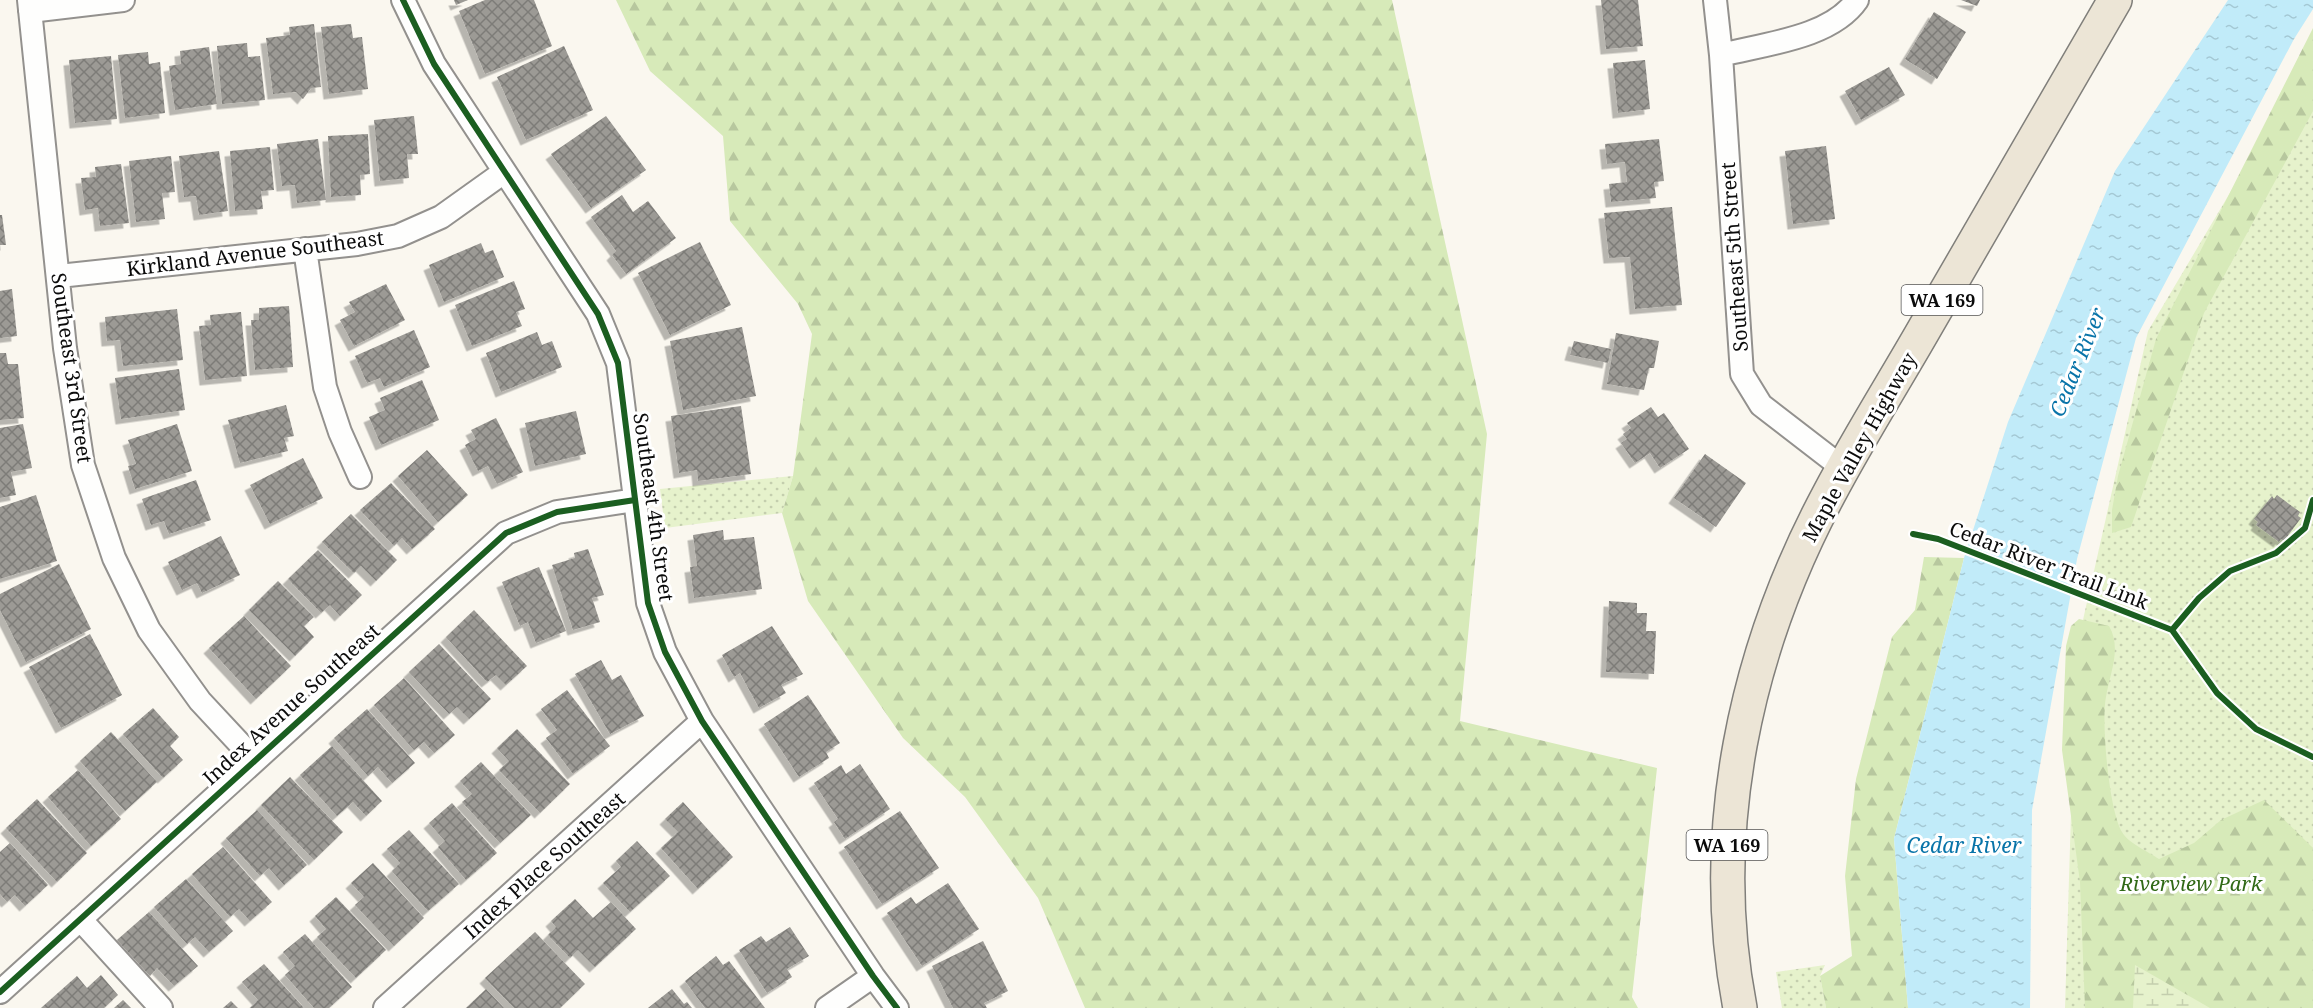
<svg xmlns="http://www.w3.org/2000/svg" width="2313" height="1008" font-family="'Noto Serif',serif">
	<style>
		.green { fill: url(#green-dots) }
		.forest { fill: url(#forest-firs) }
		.wetland { fill: url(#wetland-marsh) }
		.water { fill: url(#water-ripples) }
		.building { fill: url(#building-cross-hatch); filter: url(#shadow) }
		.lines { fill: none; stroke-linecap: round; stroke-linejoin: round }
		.minor-casing { stroke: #93918e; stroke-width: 26 }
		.primary-casing { stroke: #807f7b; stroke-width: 36 }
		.minor { stroke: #fefefd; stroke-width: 22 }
		.primary { stroke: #ece5d6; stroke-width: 33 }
		.cycleway-casing { stroke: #fff; stroke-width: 10 }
		.cycleway { stroke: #1b5e20; stroke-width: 6 }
		.labels { text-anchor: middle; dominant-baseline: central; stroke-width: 6; stroke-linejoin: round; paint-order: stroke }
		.shield { fill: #fff; stroke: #545454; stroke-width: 1.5 }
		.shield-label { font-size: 18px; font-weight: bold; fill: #0b0b0b }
		.street-label { font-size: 20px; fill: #0b0b0b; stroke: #fff }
		.park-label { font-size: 20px; font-style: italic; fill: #306916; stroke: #fff }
		.water-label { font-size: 21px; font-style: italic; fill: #0974a9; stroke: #fff }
	</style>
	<defs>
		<pattern id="green-dots" width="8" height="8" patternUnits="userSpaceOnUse" patternTransform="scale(1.5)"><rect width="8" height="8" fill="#e6f2cc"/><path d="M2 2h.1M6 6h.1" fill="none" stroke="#c4ceae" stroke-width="1.8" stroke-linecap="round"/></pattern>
		<pattern id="forest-firs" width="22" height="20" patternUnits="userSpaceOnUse" patternTransform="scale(1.5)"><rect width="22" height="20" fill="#d7eab9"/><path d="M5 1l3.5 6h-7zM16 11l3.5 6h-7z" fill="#b7c79e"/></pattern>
		<pattern id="wetland-marsh" width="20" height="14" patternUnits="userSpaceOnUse" patternTransform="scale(1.5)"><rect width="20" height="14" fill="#e6f2cc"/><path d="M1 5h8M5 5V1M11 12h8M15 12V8" fill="none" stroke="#c4ceae"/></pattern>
		<pattern id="water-ripples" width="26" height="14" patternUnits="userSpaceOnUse" patternTransform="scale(1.5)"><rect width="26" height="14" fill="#c1ebf9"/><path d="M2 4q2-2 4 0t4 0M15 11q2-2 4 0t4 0" fill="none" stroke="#a4c8d4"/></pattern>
		<pattern id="building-cross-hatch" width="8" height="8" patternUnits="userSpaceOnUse" patternTransform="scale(1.5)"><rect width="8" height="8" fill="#9c9a95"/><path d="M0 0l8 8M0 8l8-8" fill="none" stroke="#7d7c78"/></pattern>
		<filter id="shadow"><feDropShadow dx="-5.5" dy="5.5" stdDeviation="0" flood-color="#0004"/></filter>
	</defs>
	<rect width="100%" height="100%" fill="#faf7ef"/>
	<path class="green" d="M 2313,53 L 2313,1008 L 2065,1008 L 2076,651 L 2148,331 Z
		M 793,476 L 782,513 L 665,528 L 660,489 Z
		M 1825,965 L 1820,976 L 1826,1008 L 1782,1008 L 1776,972 Z"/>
	<path class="forest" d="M 616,0 L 1392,0 L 1487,434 L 1460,721 L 1657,768 L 1632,997 L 1638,1008 L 1085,1008 L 1038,898 L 965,797 L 903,738 L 808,601 L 782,513 L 793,476 L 812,334 L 798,304 L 730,221 L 723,136 L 650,71 Z
		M 2313,28 L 2313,111 L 2204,313 L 2131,527 L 2112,533 L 2112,510 L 2118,476 L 2156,339 Z
		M 1924,557 L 1964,558 L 1894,839 L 1908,1008 L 1826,1008 L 1820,976 L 1852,956 L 1845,876 L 1856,779 L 1892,637 L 1915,610 Z
		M 2079,619 L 2109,626 C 2122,648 2110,673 2106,697 C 2101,721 2109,811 2122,832 C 2128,843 2149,852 2159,859 L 2194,843 L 2221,820 L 2264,800 L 2313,848 L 2313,1008 L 2085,1008 L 2080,882 L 2062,750 L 2066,646 L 2071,626 Z"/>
	<path class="wetland" d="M 2135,965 L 2210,1008 L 2133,1008 Z"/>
	<path class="water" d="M 2228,0 L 2313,0 L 2313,9 L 2294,39 L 2136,338 L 2077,559 L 2032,810 L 2030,1008 L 1908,1008 L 1894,839 L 1964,558 L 2008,422 L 2115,171 Z"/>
	<path class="building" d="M 454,0 L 468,0 L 456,5 Z
		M 485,0 L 534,0 L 552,46 L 485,74 L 459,11 Z
		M 1601,0 L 1638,0 L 1643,46 L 1606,49 Z
		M 1961,0 L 1980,0 L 1977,6 Z
		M 1934,12 L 1966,32 L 1937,79 L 1905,59 Z
		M 314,24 L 321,87 L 311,88 L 303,99 L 296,92 L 273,94 L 266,38 L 290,35 L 289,27 Z
		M 351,24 L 353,38 L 362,37 L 368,89 L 329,94 L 321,27 Z
		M 247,43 L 248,57 L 260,56 L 265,100 L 222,104 L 217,46 Z
		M 564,46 L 593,110 L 526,140 L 497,77 Z
		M 209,47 L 217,104 L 175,110 L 169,66 L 181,64 L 180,51 Z
		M 148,52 L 149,64 L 160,62 L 165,113 L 125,118 L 118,55 Z
		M 111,56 L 117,119 L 75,123 L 69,60 Z
		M 1645,60 L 1650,109 L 1618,113 L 1613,63 Z
		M 1889,67 L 1905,95 L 1861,120 L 1845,91 Z
		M 414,116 L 418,154 L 407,154 L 409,178 L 380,181 L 374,120 Z
		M 606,116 L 646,170 L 591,208 L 551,154 Z
		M 368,134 L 370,174 L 360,175 L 361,195 L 331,197 L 328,136 Z
		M 318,139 L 326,200 L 297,203 L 295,185 L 282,186 L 277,144 Z
		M 1659,139 L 1664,181 L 1654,182 L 1656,198 L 1611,202 L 1609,184 L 1627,182 L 1625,162 L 1607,164 L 1605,144 Z
		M 1826,146 L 1835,219 L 1793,224 L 1785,151 Z
		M 270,147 L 274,190 L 261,191 L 263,209 L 235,211 L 230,151 Z
		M 219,151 L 228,211 L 199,215 L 196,196 L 184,197 L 179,156 Z
		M 171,156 L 175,192 L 162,193 L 165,219 L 136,222 L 129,161 Z
		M 121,164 L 129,223 L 100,226 L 98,208 L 85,210 L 81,178 L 96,177 L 95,167 Z
		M 622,195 L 633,212 L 648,201 L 676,238 L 626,274 L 612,255 L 616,251 L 591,217 Z
		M 1672,207 L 1682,305 L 1635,309 L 1630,257 L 1609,258 L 1604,213 Z
		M 0,215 L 2,215 L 6,245 L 0,245 Z
		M 700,242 L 731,305 L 670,335 L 638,273 Z
		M 481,243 L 485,253 L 493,250 L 504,277 L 444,302 L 429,265 Z
		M 514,281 L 525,309 L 516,312 L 522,326 L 472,346 L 455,305 Z
		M 386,284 L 405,320 L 354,346 L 340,320 L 355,312 L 349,302 Z
		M 12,289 L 17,336 L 0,338 L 0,291 Z
		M 289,306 L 293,367 L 255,370 L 251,320 L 259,320 L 259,308 Z
		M 177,309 L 183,360 L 123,366 L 120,340 L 107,341 L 105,317 Z
		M 241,312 L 247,376 L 205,380 L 199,326 L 211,325 L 210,315 Z
		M 742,327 L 756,396 L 683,410 L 670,341 Z
		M 414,330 L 430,367 L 384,387 L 380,378 L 367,383 L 355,356 Z
		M 537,332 L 542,345 L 552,341 L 562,367 L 501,392 L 486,353 Z
		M 1616,333 L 1659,341 L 1654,368 L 1649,368 L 1644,390 L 1607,384 Z
		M 1574,341 L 1611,349 L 1608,363 L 1570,355 Z
		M 0,353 L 6,353 L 8,364 L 18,364 L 24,418 L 0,420 Z
		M 179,369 L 185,410 L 121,419 L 115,378 Z
		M 422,380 L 439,420 L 381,445 L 369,417 L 385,410 L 380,398 Z
		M 286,405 L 294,436 L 284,438 L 288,451 L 240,463 L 228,420 Z
		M 741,406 L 751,474 L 698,481 L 697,470 L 679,473 L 671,416 Z
		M 1651,407 L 1658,417 L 1664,413 L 1689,449 L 1660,468 L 1650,453 L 1635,463 L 1621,443 L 1627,439 L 1623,434 L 1631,428 L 1627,423 Z
		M 576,411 L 586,454 L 535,466 L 525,423 Z
		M 496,418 L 523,472 L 497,484 L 488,466 L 478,471 L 465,445 L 476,439 L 471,430 Z
		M 23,424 L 32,468 L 11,472 L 16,495 L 0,498 L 0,428 Z
		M 177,424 L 192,471 L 135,489 L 128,466 L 136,464 L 128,440 Z
		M 427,450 L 468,495 L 438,522 L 398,476 Z
		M 1705,454 L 1746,483 L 1716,527 L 1674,498 Z
		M 303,458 L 323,498 L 270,524 L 250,485 Z
		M 196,480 L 211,520 L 169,534 L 164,521 L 151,525 L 142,499 Z
		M 391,483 L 435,529 L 412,549 L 402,538 L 394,546 L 360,510 Z
		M 36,495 L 57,561 L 0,579 L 0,507 Z
		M 2277,495 L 2300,512 L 2298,516 L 2301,518 L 2284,541 L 2281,539 L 2279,542 L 2256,525 L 2258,522 L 2254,519 L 2272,496 L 2274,499 Z
		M 351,514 L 397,560 L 376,581 L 361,566 L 354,573 L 322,542 Z
		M 723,530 L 724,540 L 754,537 L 762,589 L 694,598 L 690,567 L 697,566 L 693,535 Z
		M 221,536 L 240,575 L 202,593 L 197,583 L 182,590 L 168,562 Z
		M 588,549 L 604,595 L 592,598 L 600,622 L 573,630 L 552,565 L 575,558 L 574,553 Z
		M 318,550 L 362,595 L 340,616 L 330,605 L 321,613 L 288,579 Z
		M 59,564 L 91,629 L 26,662 L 0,610 L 0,594 Z
		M 539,567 L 566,631 L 536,643 L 528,622 L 520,626 L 502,582 Z
		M 278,581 L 314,617 L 304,626 L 314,637 L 295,656 L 249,610 Z
		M 1609,601 L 1637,603 L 1637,613 L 1647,613 L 1646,631 L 1656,631 L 1654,674 L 1606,672 Z
		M 474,610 L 527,666 L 506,685 L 496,675 L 487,682 L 446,637 Z
		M 244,616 L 291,666 L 256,699 L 209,648 Z
		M 772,626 L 803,674 L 781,685 L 786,693 L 759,708 L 740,673 L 734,677 L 722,655 Z
		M 90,634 L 122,695 L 61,728 L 29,667 Z
		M 439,644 L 491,699 L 469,719 L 457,707 L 449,714 L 409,672 Z
		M 601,660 L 612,680 L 621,675 L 644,716 L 610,734 L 575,674 Z
		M 404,678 L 455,735 L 434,753 L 424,742 L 414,750 L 374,705 Z
		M 567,690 L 610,746 L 573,774 L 546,738 L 557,730 L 541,709 Z
		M 808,695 L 840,743 L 826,752 L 829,758 L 799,777 L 764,724 Z
		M 153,708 L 179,737 L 170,746 L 183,760 L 163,778 L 123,734 Z
		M 367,709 L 415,763 L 392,783 L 378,767 L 368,776 L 334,738 Z
		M 517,729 L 570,784 L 540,813 L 499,770 L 509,761 L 497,748 Z
		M 111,732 L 157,782 L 125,811 L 80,761 Z
		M 332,746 L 382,801 L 366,816 L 353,802 L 337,816 L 300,775 Z
		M 481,762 L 531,815 L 500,843 L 462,802 L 472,794 L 460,781 Z
		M 860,764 L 890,809 L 845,839 L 834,822 L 838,819 L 814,783 L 841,765 L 846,774 Z
		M 78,770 L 121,819 L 91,846 L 48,797 Z
		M 290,777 L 343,832 L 314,860 L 261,805 Z
		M 37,799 L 87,853 L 57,882 L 6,828 Z
		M 683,802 L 733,857 L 698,889 L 661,848 L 678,832 L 665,819 Z
		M 452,803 L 497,853 L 466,880 L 438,847 L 445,841 L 429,823 Z
		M 257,810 L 307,865 L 284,885 L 269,868 L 260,876 L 226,838 Z
		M 900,811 L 939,868 L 882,904 L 844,847 Z
		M 409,830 L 459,884 L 428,911 L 392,871 L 400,863 L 387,849 Z
		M 637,841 L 670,876 L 630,912 L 603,883 L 621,867 L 616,861 Z
		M 10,843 L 48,885 L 25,906 L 15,895 L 7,902 L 0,894 L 0,852 Z
		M 223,847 L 272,902 L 250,921 L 239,909 L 230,917 L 192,874 Z
		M 373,863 L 424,918 L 394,946 L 355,905 L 364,897 L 351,883 Z
		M 186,879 L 233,931 L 209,952 L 195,937 L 187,944 L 154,907 Z
		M 948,883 L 979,929 L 922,966 L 887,913 L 911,897 L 916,904 Z
		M 336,897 L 386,950 L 356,978 L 317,937 L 326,929 L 315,916 Z
		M 575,899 L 593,918 L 611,902 L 636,929 L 595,967 L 578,950 L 570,958 L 548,935 L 556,927 L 551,921 Z
		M 149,912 L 198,966 L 174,986 L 157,968 L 150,976 L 117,940 Z
		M 790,927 L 809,956 L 787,969 L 792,977 L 767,993 L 739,950 L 761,936 L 766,942 Z
		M 535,932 L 585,984 L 560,1008 L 514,1008 L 485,978 Z
		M 305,934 L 352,987 L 329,1008 L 314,1008 L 285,975 L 295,966 L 283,952 Z
		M 983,941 L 1008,991 L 984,1003 L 987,1008 L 953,1008 L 932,966 Z
		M 716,956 L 723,965 L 729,961 L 765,1008 L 705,1008 L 685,981 Z
		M 264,964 L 304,1008 L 250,1008 L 258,1000 L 242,982 Z
		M 101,975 L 118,995 L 104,1008 L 41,1008 L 77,976 L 87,988 Z
		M 486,989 L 504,1008 L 466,1008 Z
		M 672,989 L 684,1004 L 687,1002 L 692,1008 L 648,1008 Z
		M 123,1000 L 131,1008 L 114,1008 Z
		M 231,1001 L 238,1008 L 223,1008 Z"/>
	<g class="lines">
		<g class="minor-casing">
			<path id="minor" d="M 29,0 L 65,348 L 83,465 L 114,558 L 149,630 L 200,701 L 254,759
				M 403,0 L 434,64 L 598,314 L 618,363 L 648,603 L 665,652 L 702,721 L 873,976 L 897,1008
				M 1715,0 L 1721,55 L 1742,374 L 1761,405 L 1844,469
				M 30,11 L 123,0
				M 1721,55 C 1764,44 1831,38 1857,0
				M 305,249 L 325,387 L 340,432 L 360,477
				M 59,276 L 357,244 L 398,236 L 441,217 L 504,172
				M 80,919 L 161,1008
				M 0,992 L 506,533 L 557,512 L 635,500
				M 385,1008 L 702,721
				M 827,1008 L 873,976"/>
		</g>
		<g class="primary-casing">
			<path id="primary" d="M 1740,1008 C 1706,832 1745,651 1829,494 C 1859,437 1894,382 1926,326 C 1989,218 2052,109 2115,0"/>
		</g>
		<use href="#minor" class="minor"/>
		<use href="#primary" class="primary"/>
		<g class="cycleway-casing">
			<path id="cycleway" d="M 403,0 L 434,64 L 598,314 L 618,363 L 648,603 L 665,652 L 702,721 L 873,976 L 897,1008
				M 1913,534 L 1938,539 L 2172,630 L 2217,693 L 2256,729 L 2313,757
				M 2172,630 L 2199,598 L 2230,571 L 2276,553 L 2305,528 L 2313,500
				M 0,992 L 506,533 L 557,512 L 635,500"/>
		</g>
		<use href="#cycleway" class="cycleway"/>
	</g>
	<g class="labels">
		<g class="shield">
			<rect x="1901.5" y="285" width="81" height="30" rx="4.5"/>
			<rect x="1686.5" y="830" width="81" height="30" rx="4.5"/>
		</g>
		<g class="shield-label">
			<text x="1942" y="300">WA 169</text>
			<text x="1727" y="845">WA 169</text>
		</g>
		<g class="street-label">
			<text transform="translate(255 253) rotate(-7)">Kirkland Avenue Southeast</text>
			<text transform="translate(1734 257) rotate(-94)">Southeast 5th Street</text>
			<text transform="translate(72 368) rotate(82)">Southeast 3rd Street</text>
			<text transform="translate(1859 447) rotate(-61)">Maple Valley Highway</text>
			<text transform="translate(654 507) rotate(82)">Southeast 4th Street</text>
			<text transform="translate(2049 565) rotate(21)">Cedar River Trail Link</text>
			<text transform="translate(291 704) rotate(-42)">Index Avenue Southeast</text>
			<text transform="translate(544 865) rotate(-42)">Index Place Southeast</text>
		</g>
		<g class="park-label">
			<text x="2191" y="883">Riverview Park</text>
		</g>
		<g class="water-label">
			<text transform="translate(2077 362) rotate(-68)">Cedar River</text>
			<text x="1964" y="845">Cedar River</text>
		</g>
	</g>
</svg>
